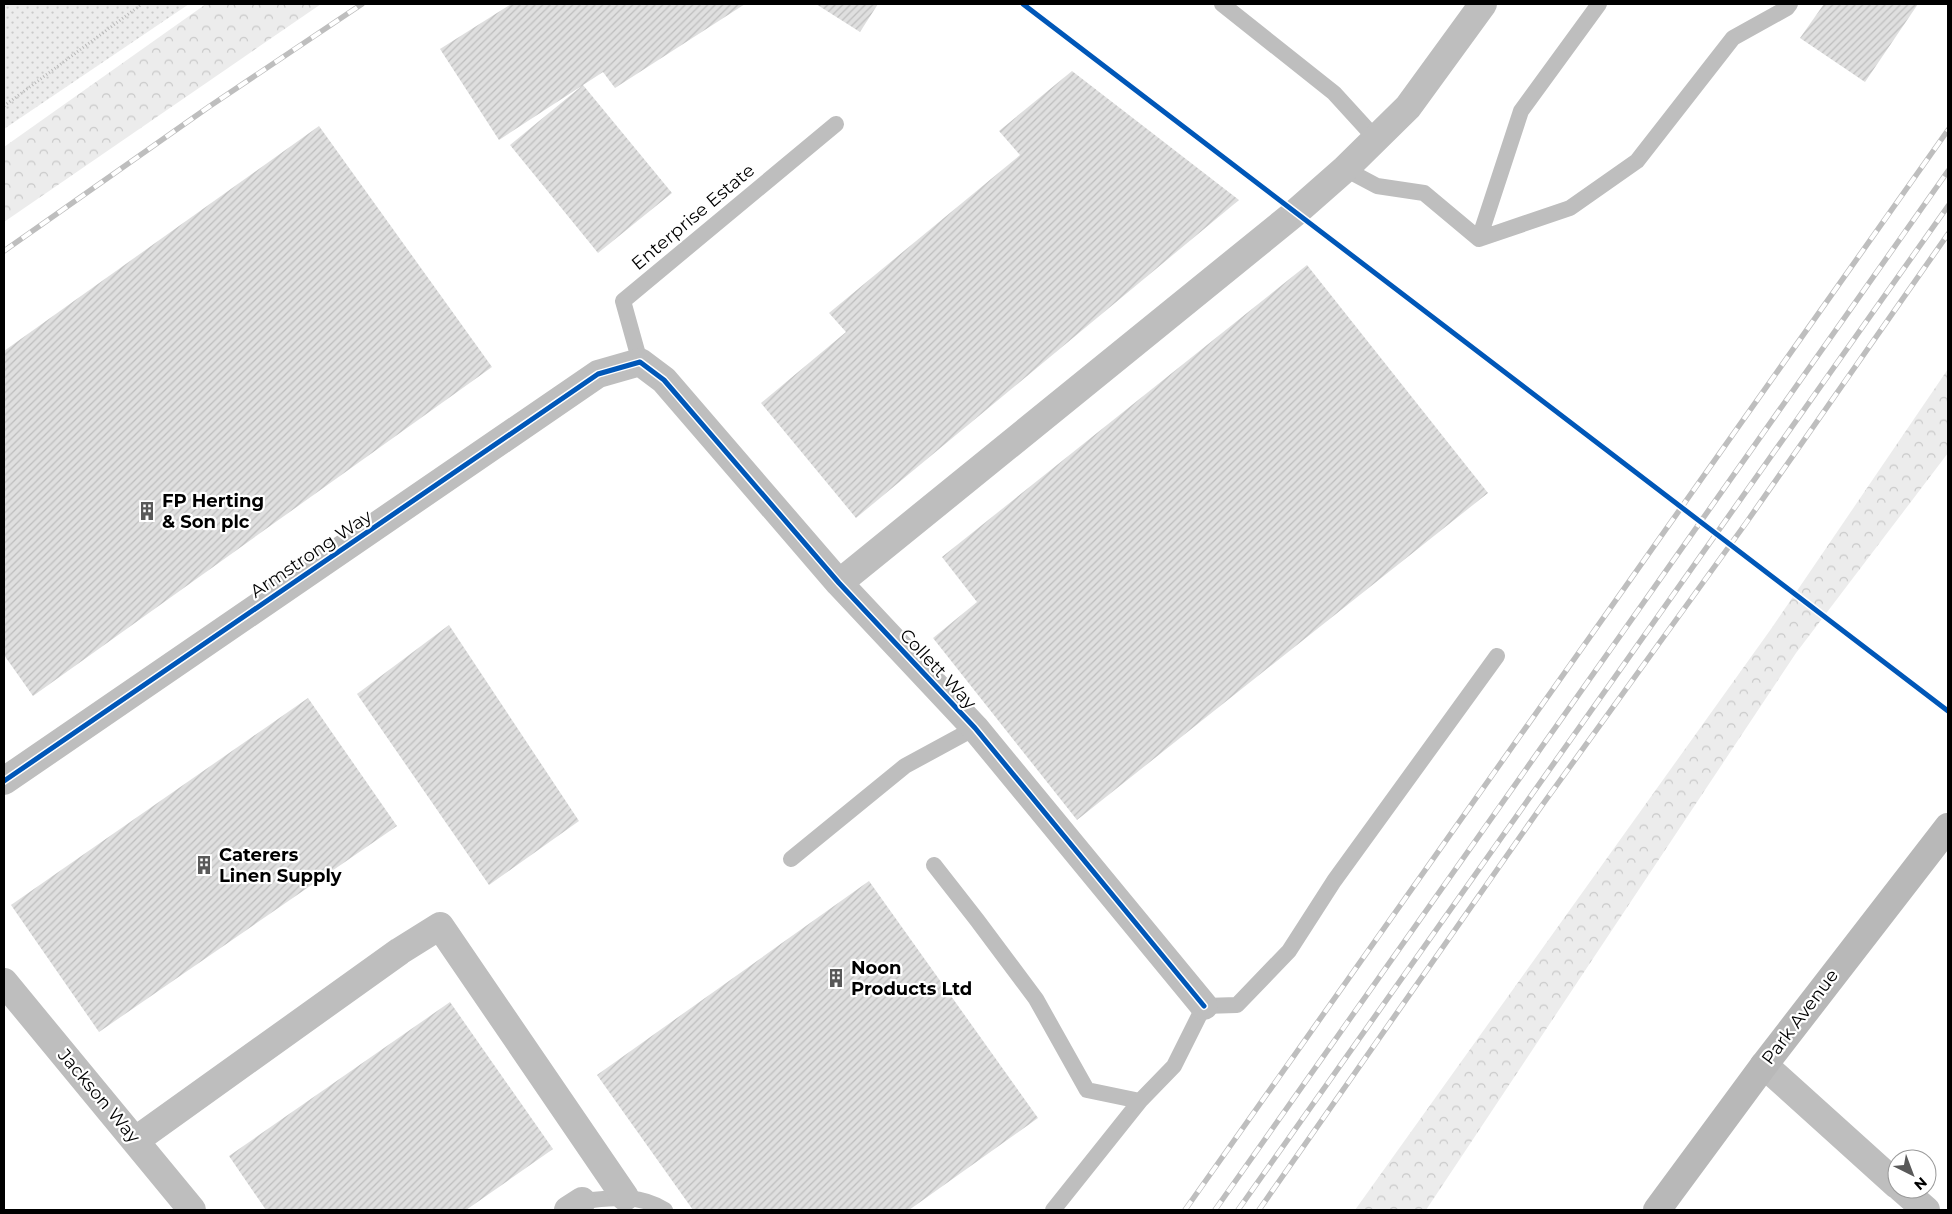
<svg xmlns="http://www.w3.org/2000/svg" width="1952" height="1214" font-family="Montserrat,sans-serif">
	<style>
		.forest { fill: url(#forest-crowns) }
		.park { fill: url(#park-dots) }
		.building { fill: url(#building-hatch) }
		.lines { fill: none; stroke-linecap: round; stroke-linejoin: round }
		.path { stroke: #b9b9b9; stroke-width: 3; stroke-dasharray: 1 2.5; stroke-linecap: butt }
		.lane { stroke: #bebebe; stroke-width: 16 }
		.street { stroke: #bebebe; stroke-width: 28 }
		.secondary { stroke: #b8b8b8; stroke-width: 28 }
		.rail-casing { stroke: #bebebe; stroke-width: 5.5 }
		.rail { stroke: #fff; stroke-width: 4; stroke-dasharray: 11; stroke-linecap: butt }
		.cycleway-casing { stroke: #fff; stroke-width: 8 }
		.cycleway { stroke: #0057b8; stroke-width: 5 }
		.labels { text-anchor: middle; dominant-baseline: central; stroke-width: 4.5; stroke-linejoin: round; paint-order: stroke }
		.street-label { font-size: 18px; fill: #000; stroke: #fff }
		.poi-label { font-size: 18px; font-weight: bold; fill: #000; stroke: #fff; text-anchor: start }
	</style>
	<defs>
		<pattern id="forest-crowns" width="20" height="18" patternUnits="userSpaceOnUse" patternTransform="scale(1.25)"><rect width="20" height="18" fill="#ececec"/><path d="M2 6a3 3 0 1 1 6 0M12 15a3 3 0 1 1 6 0" fill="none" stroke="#c9c9c9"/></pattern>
		<pattern id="park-dots" width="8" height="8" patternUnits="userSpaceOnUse" patternTransform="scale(1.25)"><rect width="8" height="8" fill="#ececec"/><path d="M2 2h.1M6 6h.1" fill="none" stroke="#c9c9c9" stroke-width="1.8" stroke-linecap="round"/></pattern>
		<pattern id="building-hatch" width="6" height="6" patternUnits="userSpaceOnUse" patternTransform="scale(1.25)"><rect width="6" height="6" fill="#dfdfdf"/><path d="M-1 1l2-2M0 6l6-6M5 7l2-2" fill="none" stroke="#bebebe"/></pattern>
	</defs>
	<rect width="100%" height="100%" fill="#fff"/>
	<path class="forest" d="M 206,4 L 321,4 L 4,222 L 4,147 Z
		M 1948,369 L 1948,453 L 1796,653 L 1426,1210 L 1355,1210 L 1771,629 Z"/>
	<path class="park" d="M 4,4 L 189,4 L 4,129 Z"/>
	<path class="building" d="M 511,4 L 745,4 L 615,88 L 603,72 L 499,140 L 440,49 Z
		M 816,4 L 878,4 L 860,32 Z
		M 1824,4 L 1918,4 L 1865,82 L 1800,38 Z
		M 1072,71 L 1239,200 L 856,518 L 761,403 L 846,332 L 829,313 L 1020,155 L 999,131 Z
		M 583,85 L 672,193 L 598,253 L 510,145 Z
		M 319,126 L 492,367 L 33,696 L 4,655 L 4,351 Z
		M 1307,265 L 1488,493 L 1077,820 L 933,638 L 977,602 L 942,557 Z
		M 449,625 L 579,821 L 489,885 L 357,694 Z
		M 308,698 L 397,826 L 99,1032 L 11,905 Z
		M 869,881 L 1038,1118 L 909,1210 L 693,1210 L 597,1075 Z
		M 450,1002 L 553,1149 L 466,1210 L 266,1210 L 229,1156 Z"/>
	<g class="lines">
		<path class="path" d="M 4,106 L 142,4"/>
		<path class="lane" d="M 1222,4 L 1334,93 L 1376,139
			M 1345,169 L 1377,186 L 1424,193 L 1479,239 L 1521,111 L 1599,4
			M 1479,239 L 1570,208 L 1637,161 L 1733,38 L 1787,8 L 1790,4
			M 640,362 L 623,301 L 836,124
			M 791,859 L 905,766 L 975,728
			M 934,865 L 977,920 L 1036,999 L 1087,1090 L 1140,1101 L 1174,1066 L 1204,1006 L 1237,1005 L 1289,951 L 1334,881 L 1497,656
			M 582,1201 C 613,1198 637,1193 665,1210
			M 1053,1210 L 1140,1101"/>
		<path class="street" d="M 839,583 L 1295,213 L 1345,169 L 1408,107 L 1483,4
			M 4,781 L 598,374 L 640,362 L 664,380 L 839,583 L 975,728 L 1204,1006
			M 4,982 L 192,1210
			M 1764,1065 L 1897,1185
			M 136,1140 L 400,951 L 440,926 L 625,1197
			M 1902,1189 L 1926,1210
			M 568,1210 L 582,1201"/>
		<path class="secondary" d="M 1657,1210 L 1764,1065 L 1948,827"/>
		<g class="rail-casing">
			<path id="rail" d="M 4,251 L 210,106 L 362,4
				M 1185,1210 L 1948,130
				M 1215,1210 L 1948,171
				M 1238,1210 L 1948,206
				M 1259,1210 L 1543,804 L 1746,523 L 1948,234"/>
		</g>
		<use href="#rail" class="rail"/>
		<g class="cycleway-casing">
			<path id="cycleway" d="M 1023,4 L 1948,711
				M 4,781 L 598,374 L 640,362 L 664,380 L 839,583 L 975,728 L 1204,1006"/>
		</g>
		<use href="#cycleway" class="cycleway"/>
	</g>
	<defs>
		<g id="building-bare" transform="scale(1.5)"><path d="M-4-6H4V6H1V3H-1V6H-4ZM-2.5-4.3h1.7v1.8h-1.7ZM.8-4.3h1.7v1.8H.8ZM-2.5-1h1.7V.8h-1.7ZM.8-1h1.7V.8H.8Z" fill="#595959" stroke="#fff" stroke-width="2.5" paint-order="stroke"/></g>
	</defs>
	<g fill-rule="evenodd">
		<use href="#building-bare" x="147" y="511"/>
		<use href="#building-bare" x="204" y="865"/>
		<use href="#building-bare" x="836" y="978"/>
	</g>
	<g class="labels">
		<g class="street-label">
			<text transform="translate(693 217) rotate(-40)">Enterprise Estate</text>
			<text transform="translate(311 554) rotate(-34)">Armstrong Way</text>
			<text transform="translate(938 669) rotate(47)">Collett Way</text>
			<text transform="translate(1800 1017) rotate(-53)">Park Avenue</text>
			<text transform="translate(99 1096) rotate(50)">Jackson Way</text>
		</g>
		<g class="poi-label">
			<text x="162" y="501">FP Herting<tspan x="162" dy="21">&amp; Son plc</tspan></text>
			<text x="219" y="855">Caterers<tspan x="219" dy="21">Linen Supply</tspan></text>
			<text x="851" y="968">Noon<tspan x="851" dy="21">Products Ltd</tspan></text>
		</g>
	</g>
	<rect width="1952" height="1214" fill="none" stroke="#000000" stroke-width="10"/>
	<g transform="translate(1912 1174) rotate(138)"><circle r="24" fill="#ffffff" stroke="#999999"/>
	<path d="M0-4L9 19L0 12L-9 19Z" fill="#595959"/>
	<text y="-8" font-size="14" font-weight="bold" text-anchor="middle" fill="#000000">N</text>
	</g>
</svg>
